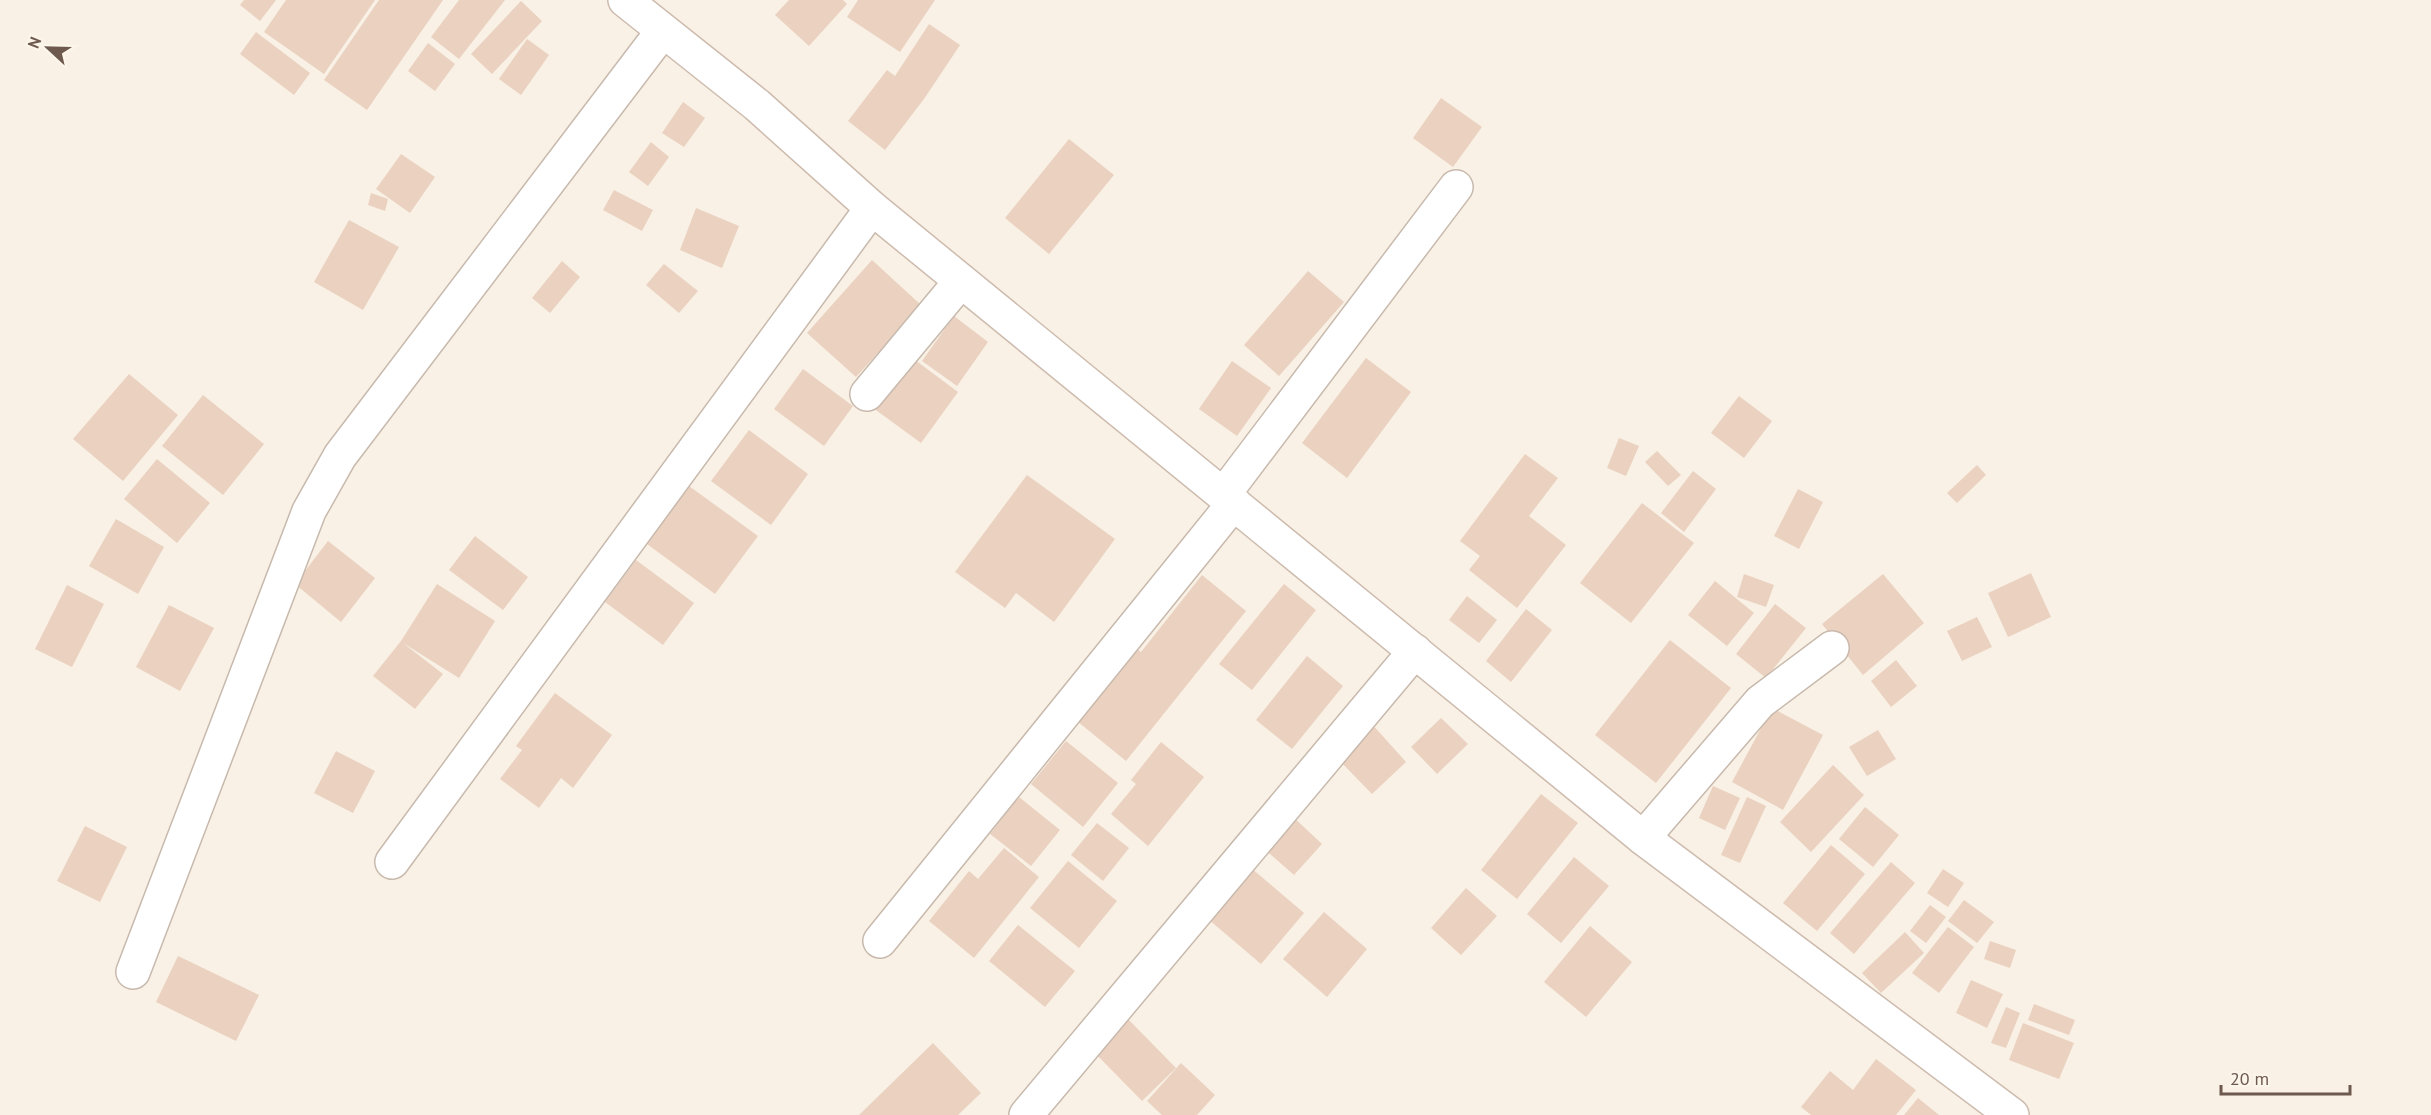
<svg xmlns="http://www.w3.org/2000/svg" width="2431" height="1115" font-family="'PT Sans',sans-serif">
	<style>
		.building { fill: #ead1c0 }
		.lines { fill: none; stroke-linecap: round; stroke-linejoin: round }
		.street-casing { stroke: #c8b9ad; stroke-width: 36 }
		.secondary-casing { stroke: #cdbbae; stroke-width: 36 }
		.street { stroke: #fff; stroke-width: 33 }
		.secondary { stroke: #fff; stroke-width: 33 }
	</style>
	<rect width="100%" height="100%" fill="#f9f1e5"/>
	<path class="building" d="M 244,0 L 276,0 L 260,21 L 240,5 Z
		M 286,0 L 375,0 L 324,74 L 264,32 Z
		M 379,0 L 443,0 L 367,110 L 324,80 Z
		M 459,0 L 505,0 L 459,59 L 431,37 Z
		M 789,0 L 843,0 L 847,4 L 809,46 L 775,15 Z
		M 858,0 L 935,0 L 900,52 L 847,17 Z
		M 521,1 L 542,21 L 492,74 L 471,54 Z
		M 929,24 L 960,45 L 924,99 L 885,150 L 848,121 L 887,70 L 895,76 Z
		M 256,32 L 310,73 L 294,95 L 240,54 Z
		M 527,39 L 549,55 L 521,95 L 499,79 Z
		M 428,43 L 455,64 L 435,91 L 408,71 Z
		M 1441,98 L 1482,127 L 1453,167 L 1413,138 Z
		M 683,102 L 705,118 L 684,147 L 662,133 Z
		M 1069,139 L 1114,175 L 1049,254 L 1005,218 Z
		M 651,142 L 669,157 L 648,186 L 629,172 Z
		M 401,154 L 435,177 L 410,213 L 376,189 Z
		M 614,190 L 653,210 L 642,231 L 603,210 Z
		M 371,193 L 388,199 L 385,211 L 368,205 Z
		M 696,208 L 739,226 L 722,268 L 680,250 Z
		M 349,220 L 399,247 L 363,310 L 314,282 Z
		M 872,260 L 921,305 L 856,377 L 807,333 Z
		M 562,261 L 580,277 L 550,313 L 532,298 Z
		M 664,264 L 698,291 L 679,313 L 646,285 Z
		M 1308,271 L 1344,302 L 1279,376 L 1244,345 Z
		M 954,316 L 988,342 L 957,386 L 922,361 Z
		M 907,354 L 958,392 L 921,443 L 869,405 Z
		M 1366,358 L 1411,392 L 1347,478 L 1302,443 Z
		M 1232,361 L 1271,388 L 1237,436 L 1199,409 Z
		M 803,369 L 853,406 L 824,446 L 774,409 Z
		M 129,374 L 178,415 L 123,481 L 73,439 Z
		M 203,395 L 264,444 L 223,495 L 162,446 Z
		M 1739,396 L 1772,421 L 1744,458 L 1711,433 Z
		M 749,430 L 808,474 L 771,525 L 711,481 Z
		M 1619,438 L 1639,446 L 1626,476 L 1607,468 Z
		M 1657,451 L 1681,475 L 1668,486 L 1645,462 Z
		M 1525,454 L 1558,478 L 1529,516 L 1566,545 L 1517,608 L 1469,570 L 1480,556 L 1460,541 Z
		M 157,459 L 210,503 L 177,543 L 124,499 Z
		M 1977,465 L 1986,475 L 1957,503 L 1947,493 Z
		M 1693,471 L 1716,489 L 1684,532 L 1661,513 Z
		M 1027,475 L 1115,539 L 1054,622 L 1016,593 L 1005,608 L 955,572 Z
		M 689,486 L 758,536 L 715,594 L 647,544 Z
		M 1798,489 L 1823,502 L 1799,549 L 1774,536 Z
		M 1642,503 L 1694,543 L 1631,623 L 1580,583 Z
		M 116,519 L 164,547 L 138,594 L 89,566 Z
		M 475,536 L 528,577 L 503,610 L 449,570 Z
		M 328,541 L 375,578 L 341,622 L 295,584 Z
		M 636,560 L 694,603 L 663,645 L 605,602 Z
		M 2031,573 L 2051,617 L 2008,637 L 1988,593 Z
		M 1744,574 L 1774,585 L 1766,607 L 1737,597 Z
		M 1883,574 L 1924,623 L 1863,675 L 1822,624 Z
		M 1202,575 L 1246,611 L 1126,761 L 1077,721 L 1136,648 L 1141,652 Z
		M 1715,581 L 1754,613 L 1727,646 L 1688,615 Z
		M 437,584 L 495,621 L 459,678 L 403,643 L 443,674 L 415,709 L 373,676 L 401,641 Z
		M 1284,584 L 1316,610 L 1252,690 L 1219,664 Z
		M 67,585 L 104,604 L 72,667 L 35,649 Z
		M 1467,596 L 1497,620 L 1479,643 L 1449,620 Z
		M 1775,604 L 1806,628 L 1766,678 L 1736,654 Z
		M 169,605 L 214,628 L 180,691 L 136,667 Z
		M 1526,609 L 1552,630 L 1511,682 L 1486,661 Z
		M 1977,617 L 1992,647 L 1962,661 L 1947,631 Z
		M 1670,640 L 1731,688 L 1656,783 L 1595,735 Z
		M 1307,656 L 1343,686 L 1292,749 L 1256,720 Z
		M 1896,660 L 1917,686 L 1891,707 L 1871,681 Z
		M 555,693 L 612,735 L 573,788 L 561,778 L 539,808 L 500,779 L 522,750 L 516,746 Z
		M 1772,708 L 1823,735 L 1783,810 L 1732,782 Z
		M 1441,718 L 1468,744 L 1437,774 L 1411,747 Z
		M 1371,723 L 1406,762 L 1372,794 L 1336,757 Z
		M 1878,730 L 1896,759 L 1867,776 L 1849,747 Z
		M 1066,741 L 1118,783 L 1083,827 L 1031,784 Z
		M 1161,742 L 1204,777 L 1148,846 L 1111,814 L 1136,784 L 1131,780 Z
		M 336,751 L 375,771 L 353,813 L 314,793 Z
		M 1833,765 L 1864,795 L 1811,852 L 1780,822 Z
		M 1713,786 L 1740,798 L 1725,830 L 1699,818 Z
		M 1541,794 L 1578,823 L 1517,899 L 1481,870 Z
		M 1019,797 L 1060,830 L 1031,866 L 990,834 Z
		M 1747,797 L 1766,806 L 1740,863 L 1721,855 Z
		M 1865,807 L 1899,835 L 1873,867 L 1839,839 Z
		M 1290,814 L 1322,844 L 1294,875 L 1261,846 Z
		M 1097,823 L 1129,848 L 1103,881 L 1071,855 Z
		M 85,826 L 127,847 L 100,902 L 57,881 Z
		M 1831,845 L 1865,874 L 1817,931 L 1783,903 Z
		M 1004,848 L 1039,877 L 974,958 L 929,921 L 969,871 L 978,879 Z
		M 1574,857 L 1609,886 L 1561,943 L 1527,914 Z
		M 1068,861 L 1117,901 L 1079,948 L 1030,908 Z
		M 1244,862 L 1304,913 L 1261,964 L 1201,913 Z
		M 1891,862 L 1915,883 L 1854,954 L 1830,933 Z
		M 1943,869 L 1964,883 L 1948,907 L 1927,893 Z
		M 1466,888 L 1497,916 L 1461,955 L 1431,928 Z
		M 1964,900 L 1994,922 L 1977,943 L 1948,921 Z
		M 1930,905 L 1946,917 L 1926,943 L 1910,931 Z
		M 1324,912 L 1367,949 L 1327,997 L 1283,959 Z
		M 1018,925 L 1075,971 L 1045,1007 L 989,961 Z
		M 1590,926 L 1632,962 L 1586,1017 L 1544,982 Z
		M 1948,927 L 1974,947 L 1939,993 L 1912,973 Z
		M 1905,932 L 1924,953 L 1881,993 L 1862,973 Z
		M 1990,941 L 2016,950 L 2010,968 L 1984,959 Z
		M 178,956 L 259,995 L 236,1041 L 156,1002 Z
		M 1971,980 L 2003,994 L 1987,1028 L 1956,1013 Z
		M 2034,1004 L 2075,1020 L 2069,1035 L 2028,1020 Z
		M 2006,1007 L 2020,1013 L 2006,1048 L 1991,1043 Z
		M 1127,1018 L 1176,1068 L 1142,1101 L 1093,1051 Z
		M 2023,1023 L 2074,1043 L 2059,1079 L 2009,1060 Z
		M 933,1043 L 981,1093 L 958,1115 L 859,1115 Z
		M 1876,1059 L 1916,1090 L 1896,1115 L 1811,1115 L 1801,1107 L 1830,1071 L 1853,1090 Z
		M 1181,1063 L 1215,1095 L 1197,1115 L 1162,1115 L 1147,1101 Z
		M 1918,1098 L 1939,1115 L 1904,1115 Z"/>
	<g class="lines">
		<g class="street-casing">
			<path id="street" d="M 867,394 L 961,281
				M 1224,494 L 1456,187
				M 1643,838 L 1760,702 L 1832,648
				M 392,862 L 872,208
				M 880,941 L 1234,503
				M 133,972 L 309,511 L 340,456 L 662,32
				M 1026,1115 L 1415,651"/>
		</g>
		<g class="secondary-casing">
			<path id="secondary" d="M 625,0 L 757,105 L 872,208 L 1643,838 L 2012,1115"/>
		</g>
		<use href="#street" class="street"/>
		<use href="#secondary" class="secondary"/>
	</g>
	<g transform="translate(48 48) rotate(292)" stroke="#fcf5ea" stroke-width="4.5" paint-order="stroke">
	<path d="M0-4.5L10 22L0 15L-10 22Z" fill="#6e594e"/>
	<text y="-9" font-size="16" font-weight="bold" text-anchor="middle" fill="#6e594e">N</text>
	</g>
	<path d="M2221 1085v9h129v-9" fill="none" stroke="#6e594e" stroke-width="3"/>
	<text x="2230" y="1085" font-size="18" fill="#6e594e" stroke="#fcf5ea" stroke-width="4.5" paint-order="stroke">20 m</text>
</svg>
